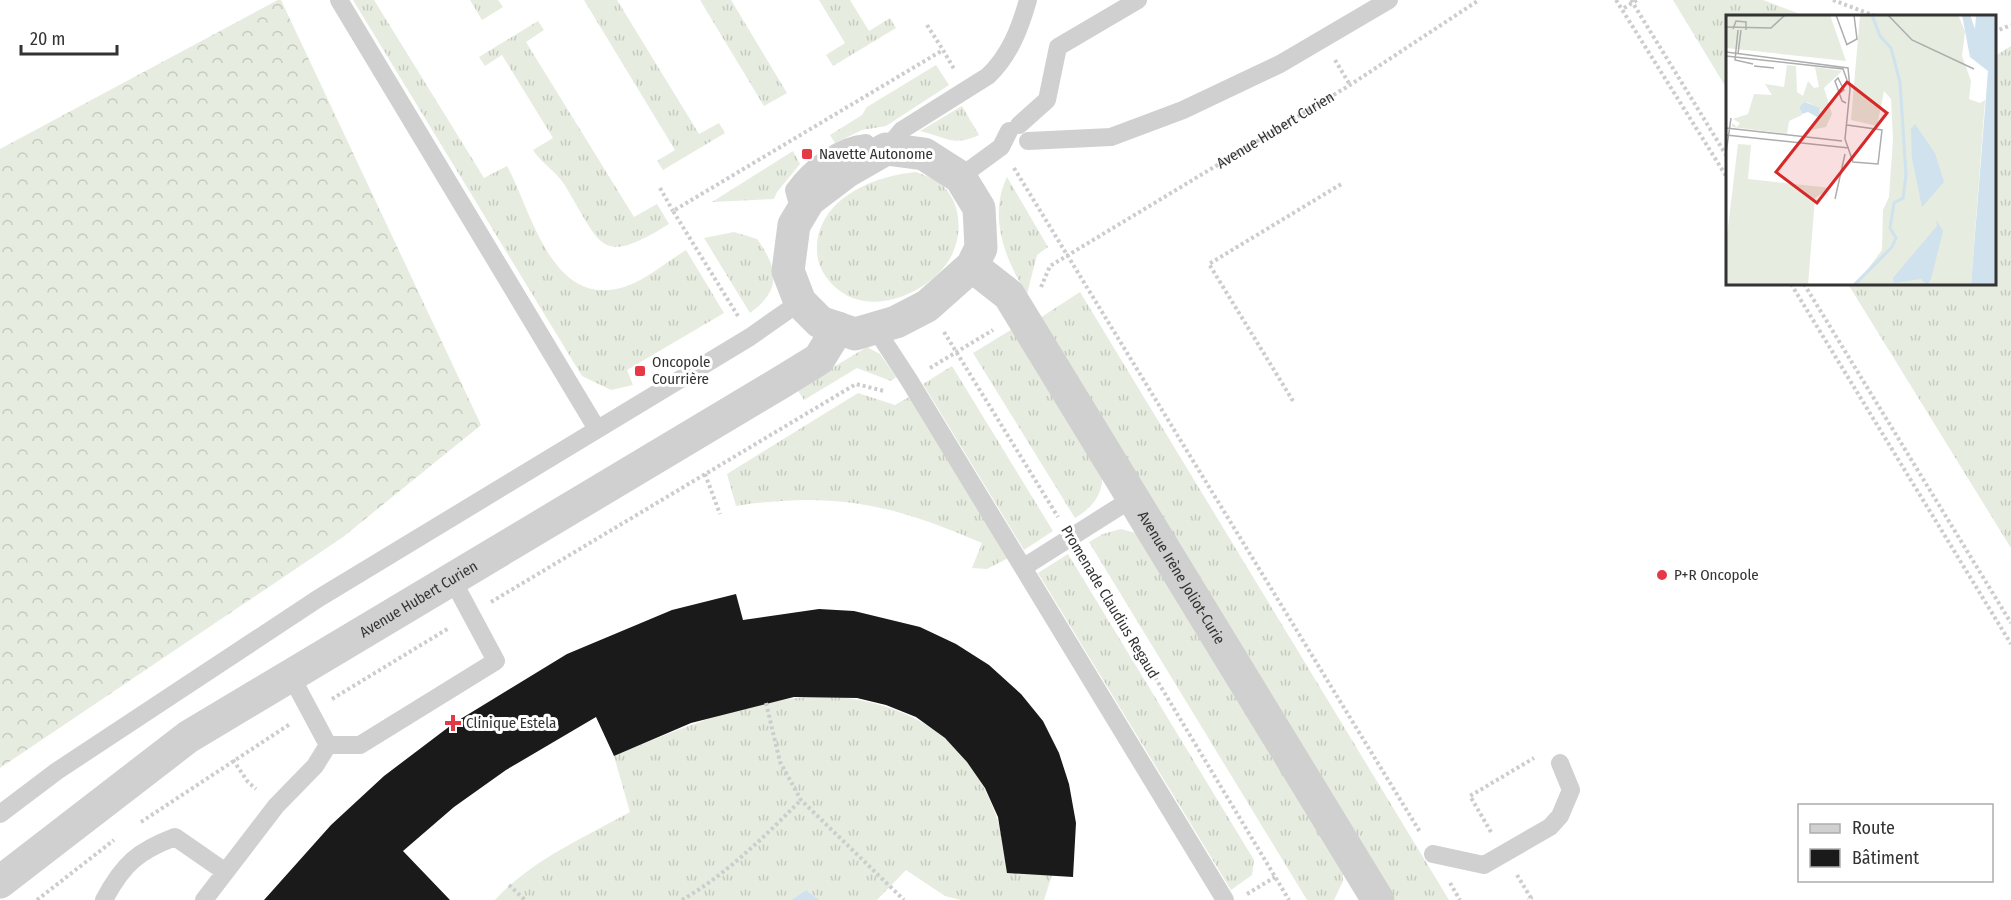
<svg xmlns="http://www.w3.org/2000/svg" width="2011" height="900" font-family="'Fira Sans Condensed',sans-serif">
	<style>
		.grass { fill: url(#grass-tufts) }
		.forest { fill: url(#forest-crowns) }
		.water { fill: #cfe2ee }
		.building { fill: #1a1a1a }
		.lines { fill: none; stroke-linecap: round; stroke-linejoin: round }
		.path { stroke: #cdcdcd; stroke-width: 4; stroke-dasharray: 3 3; stroke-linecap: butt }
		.service { stroke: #d0d0d0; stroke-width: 18 }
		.minor { stroke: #d0d0d0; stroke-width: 33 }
		.poi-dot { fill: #e63946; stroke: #fff; stroke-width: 2 }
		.labels { text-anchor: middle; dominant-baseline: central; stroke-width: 6; stroke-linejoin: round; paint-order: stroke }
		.street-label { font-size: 15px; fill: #333; stroke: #fff }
		.poi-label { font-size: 15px; fill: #333; stroke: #fff; text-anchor: start }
		.inset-river { fill: none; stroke: #cfe2ee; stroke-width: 3 }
		.inset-road { fill: none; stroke: #adadad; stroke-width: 1.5 }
		.view { fill: #d62828; fill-opacity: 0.15; stroke: #d62828; stroke-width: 3 }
		.inset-edge { fill: none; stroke: #333; stroke-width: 3 }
	</style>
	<defs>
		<pattern id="grass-tufts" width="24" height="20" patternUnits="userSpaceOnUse" patternTransform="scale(1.5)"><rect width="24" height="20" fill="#e6ecdf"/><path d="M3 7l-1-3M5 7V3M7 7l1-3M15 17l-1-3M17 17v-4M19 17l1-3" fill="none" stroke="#c6cbc0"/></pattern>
		<pattern id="forest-crowns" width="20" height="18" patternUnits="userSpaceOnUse" patternTransform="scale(1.5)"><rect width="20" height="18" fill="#e6ecdf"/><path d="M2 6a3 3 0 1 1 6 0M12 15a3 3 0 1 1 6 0" fill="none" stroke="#c6cbc0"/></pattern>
	</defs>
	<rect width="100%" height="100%" fill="#fff"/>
	<path class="grass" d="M 353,0 L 374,0 L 484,178 L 507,166 C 532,212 552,312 627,286 C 647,279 668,261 686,250 L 724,313 L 627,370 L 633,385 L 611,390 L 582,376 Z
		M 470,0 L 498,0 L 503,7 L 482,20 Z
		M 584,0 L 617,0 L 699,134 L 719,123 L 725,133 L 663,170 L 657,161 L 675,150 Z
		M 700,0 L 731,0 L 787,93 L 764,106 Z
		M 819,0 L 850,0 L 869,31 L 890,18 L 896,28 L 833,66 L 826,55 L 845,43 Z
		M 1673,0 L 1763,0 L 1805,16 L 1728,16 L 1727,89 Z
		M 538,21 L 544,30 L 526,42 L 634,217 L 657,204 L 669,224 C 598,268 602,245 564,184 C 556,171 542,164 533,150 L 553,138 L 502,55 L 485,66 L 479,57 Z
		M 2011,46 L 2011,548 L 1848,284 L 1994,284 L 1995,56 Z
		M 936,65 L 949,85 L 886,126 L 862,130 L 835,143 L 830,135 L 862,115 L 867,107 Z
		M 962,106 L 979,135 C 954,147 945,137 920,131 Z
		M 793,151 L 800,164 L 777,192 L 774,199 L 712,202 Z
		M 916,172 C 923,175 931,177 937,181 C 965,200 964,244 944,267 C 919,298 866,316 835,287 C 824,277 816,263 817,247 C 819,198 874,176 916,172 Z
		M 1007,177 L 1048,247 L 1037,255 L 1027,294 C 1005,260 988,216 1007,177 Z
		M 734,232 L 757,239 C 778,268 782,290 750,313 L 704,238 Z
		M 1080,292 L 1449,900 L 1395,900 L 1040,318 Z
		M 1014,328 L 1102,472 C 1104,494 1093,507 1075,518 L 973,353 Z
		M 867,347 L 880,354 L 896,377 L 891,381 L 857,368 L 804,400 L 797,389 Z
		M 952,366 L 1053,531 L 1024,550 L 923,384 Z
		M 858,393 L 895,405 L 909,397 L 1008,558 L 987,569 L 972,568 L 982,543 C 892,504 834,491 736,506 L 727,474 Z
		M 1121,529 L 1139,534 L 1343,870 L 1343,881 L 1334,900 L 1307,900 L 1089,542 L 1103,534 Z
		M 1068,554 L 1254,860 L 1252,875 L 1231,890 L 1038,573 Z
		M 828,696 C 922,703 982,749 1004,843 L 1052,875 L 1044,900 L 961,900 L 945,896 L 906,870 L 877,900 L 820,900 L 806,890 L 791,900 L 495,900 C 532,860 583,838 630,812 L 614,756 C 683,727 753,697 828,696 Z"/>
	<path class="forest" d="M 278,0 L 281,0 L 481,425 L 343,537 L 0,768 L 0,149 Z"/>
	<path class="water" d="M 806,890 L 820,900 L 791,900 Z"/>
	<path class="building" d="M 736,594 L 743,620 L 819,609 L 854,611 L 920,627 L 956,644 L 989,665 L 1021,694 L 1043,721 L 1059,753 L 1069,784 L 1076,823 L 1073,877 L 1007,873 L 998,817 L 985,788 L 967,762 L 945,738 L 916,717 L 886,705 L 857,698 L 794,697 L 691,723 L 614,756 L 596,717 L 506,770 L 454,807 L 403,851 L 450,900 L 264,900 L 331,825 L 384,776 L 454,723 L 567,654 L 672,610 Z"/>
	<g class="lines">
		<g class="path">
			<path d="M 1616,0 L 1728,179"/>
			<path d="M 1631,0 L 1728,158"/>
			<path d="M 1833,0 L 1875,16"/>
			<path d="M 1624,8 L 1637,0"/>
			<path d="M 927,25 L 943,50"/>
			<path d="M 1994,32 L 2011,25"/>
			<path d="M 1335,60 L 1350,85"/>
			<path d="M 1014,168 L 1420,832"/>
			<path d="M 660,188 L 673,211"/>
			<path d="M 1791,284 L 2011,644"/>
			<path d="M 1804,284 L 2011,623"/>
			<path id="s1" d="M 1041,287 L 1050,266 L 1350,85 L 1479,0"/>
			<path d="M 738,316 L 673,211 L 943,50 L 954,69"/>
			<path d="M 944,332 L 1058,517"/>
			<path d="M 930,368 L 993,330"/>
			<path d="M 1293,401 L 1209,264 L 1343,183"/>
			<path d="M 705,474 L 720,514"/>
			<path d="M 1084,559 L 1289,900"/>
			<path d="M 491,602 L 856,384 L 884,391"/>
			<path d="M 332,699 L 449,628"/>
			<path d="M 766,703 L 780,762 L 801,800 L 904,900"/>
			<path d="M 233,760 L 248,782 L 256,789"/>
			<path d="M 141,822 L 290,724"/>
			<path d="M 1491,832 L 1470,796 L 1534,758"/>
			<path d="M 1517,875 L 1531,898 L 1528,900"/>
			<path d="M 1450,883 L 1460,900"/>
			<path d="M 509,885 L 525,900"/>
			<path d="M 1247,894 L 1275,877"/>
			<path d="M 37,900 L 114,840"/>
			<path d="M 682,900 C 727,874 765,836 801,800"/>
		</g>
		<path class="service" d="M 339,0 L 597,429
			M 1019,125 L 1047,100 L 1058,47 L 1138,0
			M 1028,141 L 1111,137 L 1183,110 L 1280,64 L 1389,0
			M 886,149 L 902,130 L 988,76 C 1010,55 1020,28 1028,0
			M 960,177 L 1001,147 L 1009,131
			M 800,212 L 794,190 C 810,168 839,145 866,143 L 876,154
			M 875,328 L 909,380 L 1225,900
			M 1024,567 L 1133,498
			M 328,745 L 360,745 L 496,661 L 452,579
			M 0,814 L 57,771 L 319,598 L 750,337 L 800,302
			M 1433,854 L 1484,865 L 1550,827 L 1560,816 L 1571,790 L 1560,763
			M 104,900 C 123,864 138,851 175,837 L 224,871
			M 204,900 L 276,806 L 315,766 L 328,745 L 291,676"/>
		<g class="minor">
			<path d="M 886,149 L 924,154 L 960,177 L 979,208 L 981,248 L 972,266 L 927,306 L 896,322 L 855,334 L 820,322 L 800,302 L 788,271 L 794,225 L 809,200 L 846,172 Z"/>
			<path id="s2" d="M 972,266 L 1009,295 L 1378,900"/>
			<path id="s3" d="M 0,882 L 188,737 L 780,383 L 819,359 L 838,328"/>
		</g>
	</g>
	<g class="poi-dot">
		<rect x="801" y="148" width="12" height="12" rx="3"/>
		<rect x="634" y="365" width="12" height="12" rx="3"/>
		<circle cx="1662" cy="575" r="6"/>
		<path d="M450 714h6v6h6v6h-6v6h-6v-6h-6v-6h6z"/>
	</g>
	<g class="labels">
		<g class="street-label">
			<text stroke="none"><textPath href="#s1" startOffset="286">Avenue Hubert Curien</textPath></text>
			<text stroke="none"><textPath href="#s2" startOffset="378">Avenue Irène Joliot-Curie</textPath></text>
			<text stroke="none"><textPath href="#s3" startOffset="506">Avenue Hubert Curien</textPath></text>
			<text transform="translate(1110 602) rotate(59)">Promenade Claudius Regaud</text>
		</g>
		<g class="poi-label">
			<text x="819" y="154">Navette Autonome</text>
			<text x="652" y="362">Oncopole<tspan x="652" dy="17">Courrière</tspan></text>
			<text x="1674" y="575">P+R Oncopole</text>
			<text x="466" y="723">Clinique Estela</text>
		</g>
	</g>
	<g transform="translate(1726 15)">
		<rect width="270" height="270" fill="#fff"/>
		<path d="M 0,0 L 104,0 L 120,46 L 0,33 ZM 61,50 L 70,51 L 71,77 L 77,81 L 82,66 L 88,73 L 93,72 L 89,52 L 116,56 L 98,73 L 106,99 L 100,112 L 85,115 L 95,94 L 81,87 L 73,92 L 76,100 L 63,106 L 61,119 L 6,112 L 6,108 L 11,112 L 14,108 L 7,104 L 22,99 L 28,79 L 46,80 L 39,69 L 58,72 ZM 12,129 L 25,130 L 22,164 L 105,173 L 89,183 L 82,270 L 0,270 L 0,229 Z" fill="#e6ecdf"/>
		<path d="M 134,0 L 232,0 L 234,4 L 239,17 L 236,41 L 245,66 L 243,84 L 254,88 L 259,85 L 245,270 L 130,270 L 156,235 L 157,195 L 163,182 L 167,124 L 165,84 L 158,76 L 151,111 L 125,105 Z" fill="#e6ecdf"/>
		<path d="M 236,0 L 244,0 L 249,14 L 250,0 L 270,0 L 270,270 L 245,270 L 262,56 L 244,42 ZM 79,87 L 94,93 L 93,103 L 82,97 L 76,99 L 73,92 ZM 189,109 L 209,138 L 218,167 L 196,192 L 186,143 L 185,114 ZM 210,205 L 217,216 L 205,264 L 201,270 L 195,264 L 168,268 L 167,263 L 211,211 Z" fill="#cfe2ee"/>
		<path class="inset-river" d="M 128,270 L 166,232 L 170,223 L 164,213 L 168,188 L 177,183 L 180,160 L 174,67 L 165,33 L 154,21 L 146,0"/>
		<path class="inset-road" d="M 110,0 L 121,30M 162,0 L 186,25 L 248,54M 0,12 L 45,13 L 59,0M 7,14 L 10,6 L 20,7 L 20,15M 12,15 L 9,45 L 27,49M 120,30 L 131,24 L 128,0M 0,37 L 122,53 L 124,74 L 119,124M 12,39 L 15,15M 0,41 L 117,54 L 121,65M 28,51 L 48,53M 114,78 L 118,75 L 112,63 L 109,66 L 116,86 L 120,88M 0,113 L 116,126M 0,120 L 123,133M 119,124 L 127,147 L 152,149 L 156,115 L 121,110M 0,138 L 5,103M 109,184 L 119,139"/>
		<path class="view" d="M 121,67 L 161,98 L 91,188 L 50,157 Z"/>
		<rect width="270" height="270" class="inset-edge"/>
	</g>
	<rect x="1798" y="804" width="195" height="78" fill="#ffffff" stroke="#adadad" stroke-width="1.5"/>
	<rect x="1810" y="824" width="30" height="9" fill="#d0d0d0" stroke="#adadad" stroke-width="1.5"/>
	<text x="1852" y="834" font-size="18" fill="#333333">Route</text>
	<rect x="1810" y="849" width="30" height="18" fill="#1a1a1a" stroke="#adadad" stroke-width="1.5"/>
	<text x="1852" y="864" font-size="18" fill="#333333">Bâtiment</text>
	<path d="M21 45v9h96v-9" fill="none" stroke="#333333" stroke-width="3"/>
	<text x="30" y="45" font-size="18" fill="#333333" stroke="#ffffff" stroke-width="4.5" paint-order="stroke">20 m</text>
</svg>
